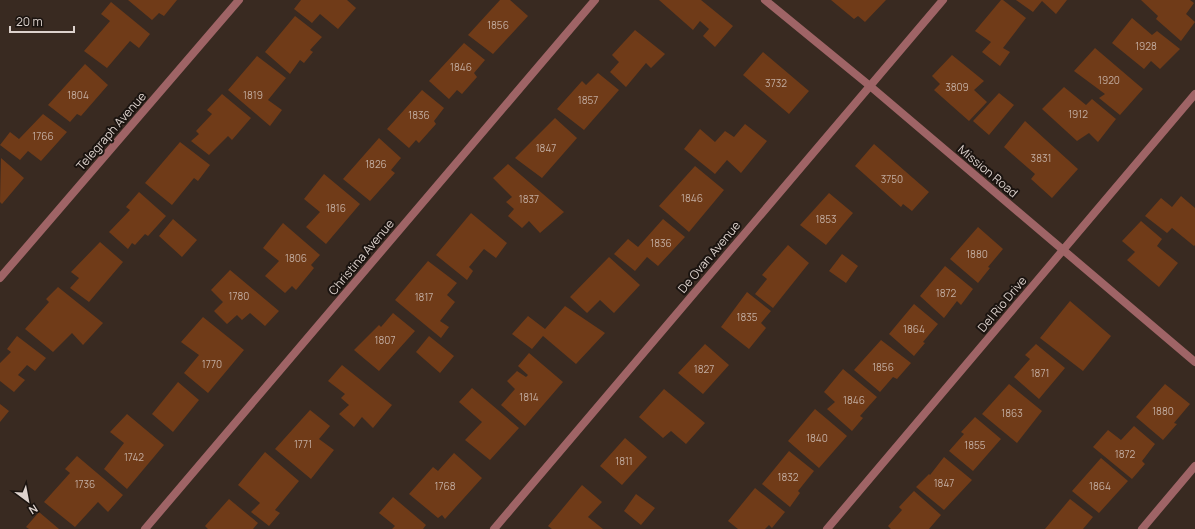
<svg xmlns="http://www.w3.org/2000/svg" width="1195" height="529" font-family="Manrope,sans-serif">
	<style>
		.building { fill: #703b18 }
		.lines { fill: none; stroke-linecap: round; stroke-linejoin: round }
		.minor { stroke: #9f6466; stroke-width: 8 }
		.labels { text-anchor: middle; dominant-baseline: central; stroke-width: 4; stroke-linejoin: round; paint-order: stroke }
		.number-label { font-size: 10px; fill: #c2aca0 }
		.street-label { font-size: 12px; fill: #ddd2cd; stroke: #1b1410 }
	</style>
	<rect width="100%" height="100%" fill="#392a21"/>
	<path class="building" d="M 128,0 L 177,0 L 164,16 L 159,13 L 152,20 Z
		M 301,0 L 347,0 L 356,8 L 338,29 L 320,14 L 312,23 L 294,9 Z
		M 500,0 L 510,0 L 528,16 L 493,54 L 468,35 Z
		M 659,0 L 701,0 L 733,26 L 715,47 L 703,36 L 709,29 L 700,21 L 693,30 Z
		M 831,0 L 886,0 L 865,22 L 858,16 L 854,19 Z
		M 1001,0 L 1003,0 L 1026,18 L 1003,48 L 1010,52 L 1000,66 L 982,52 L 991,42 L 975,31 Z
		M 1016,0 L 1067,0 L 1056,14 L 1042,1 L 1033,12 Z
		M 1141,0 L 1190,0 L 1194,3 L 1186,14 L 1195,22 L 1181,41 L 1156,19 L 1158,16 Z
		M 111,2 L 150,34 L 139,48 L 130,41 L 107,68 L 84,51 L 110,21 L 101,14 Z
		M 295,16 L 322,37 L 310,50 L 313,52 L 304,63 L 300,60 L 290,74 L 265,52 Z
		M 1132,18 L 1152,35 L 1157,31 L 1180,49 L 1160,69 L 1151,61 L 1144,69 L 1112,43 Z
		M 635,30 L 665,54 L 651,68 L 646,63 L 626,87 L 610,72 L 619,62 L 612,55 Z
		M 464,43 L 485,60 L 474,73 L 477,77 L 462,94 L 457,90 L 449,99 L 429,81 Z
		M 1095,48 L 1143,89 L 1120,115 L 1099,98 L 1105,94 L 1074,71 Z
		M 763,52 L 809,91 L 789,114 L 743,75 Z
		M 952,55 L 984,81 L 974,90 L 987,102 L 969,121 L 934,90 L 940,84 L 932,76 Z
		M 257,56 L 286,78 L 268,100 L 282,110 L 270,126 L 228,90 Z
		M 85,64 L 108,85 L 81,116 L 77,114 L 70,122 L 48,105 Z
		M 598,73 L 619,90 L 584,130 L 557,109 L 582,81 L 586,85 Z
		M 1064,87 L 1086,105 L 1092,99 L 1116,119 L 1098,142 L 1089,133 L 1077,141 L 1042,109 Z
		M 422,90 L 444,108 L 434,121 L 436,124 L 419,143 L 416,140 L 409,148 L 387,129 Z
		M 999,93 L 1014,105 L 989,135 L 973,121 Z
		M 222,94 L 251,118 L 232,140 L 228,136 L 209,155 L 191,141 L 199,134 L 196,131 L 212,114 L 207,110 Z
		M 43,114 L 67,132 L 41,161 L 28,151 L 20,160 L 0,145 L 10,132 L 19,139 Z
		M 555,118 L 577,138 L 542,178 L 515,158 Z
		M 1025,121 L 1078,169 L 1052,198 L 1031,179 L 1035,174 L 1004,147 Z
		M 745,124 L 767,141 L 741,173 L 727,160 L 715,174 L 684,149 L 700,129 L 715,142 L 725,131 L 734,137 Z
		M 379,138 L 401,158 L 391,170 L 395,173 L 370,201 L 343,179 Z
		M 180,142 L 210,165 L 198,181 L 194,178 L 172,205 L 145,183 Z
		M 874,144 L 929,192 L 912,211 L 903,204 L 901,207 L 855,166 Z
		M 1,158 L 24,178 L 2,204 L 0,202 Z
		M 508,164 L 564,212 L 540,233 L 529,221 L 522,228 L 508,216 L 514,209 L 506,202 L 512,197 L 493,178 Z
		M 695,166 L 724,190 L 689,232 L 659,206 Z
		M 324,174 L 360,204 L 326,244 L 306,227 L 320,212 L 304,199 Z
		M 139,192 L 166,216 L 148,236 L 145,234 L 135,245 L 132,243 L 128,249 L 109,232 L 130,210 L 126,207 Z
		M 829,193 L 853,213 L 826,245 L 800,225 Z
		M 1181,196 L 1195,208 L 1195,245 L 1194,246 L 1172,228 L 1167,233 L 1145,216 L 1161,198 L 1172,207 Z
		M 471,213 L 507,243 L 496,258 L 484,249 L 469,267 L 473,271 L 467,280 L 436,255 Z
		M 173,219 L 197,240 L 182,257 L 159,236 Z
		M 663,219 L 685,237 L 658,266 L 647,257 L 635,271 L 614,254 L 628,239 L 638,247 Z
		M 1141,221 L 1162,239 L 1157,246 L 1178,263 L 1159,287 L 1127,260 L 1135,252 L 1122,241 Z
		M 283,223 L 320,255 L 311,265 L 314,268 L 296,290 L 292,286 L 285,293 L 265,276 L 279,261 L 263,248 Z
		M 978,227 L 1003,249 L 988,267 L 990,268 L 978,283 L 950,259 Z
		M 100,242 L 123,262 L 89,302 L 70,288 L 79,278 L 71,272 Z
		M 788,245 L 809,263 L 773,308 L 755,294 L 767,279 L 762,275 Z
		M 842,254 L 858,266 L 846,283 L 829,271 Z
		M 609,257 L 640,285 L 614,313 L 600,300 L 587,313 L 570,297 Z
		M 428,261 L 457,283 L 447,295 L 455,302 L 440,321 L 449,327 L 441,338 L 395,300 Z
		M 945,266 L 973,289 L 961,305 L 957,301 L 944,318 L 920,296 Z
		M 230,270 L 279,311 L 265,326 L 250,313 L 242,320 L 237,315 L 227,324 L 214,311 L 223,302 L 211,290 Z
		M 58,287 L 103,323 L 83,345 L 72,333 L 53,352 L 25,329 L 49,302 L 46,299 Z
		M 747,292 L 771,311 L 761,323 L 766,328 L 749,349 L 721,327 Z
		M 1070,301 L 1111,336 L 1083,371 L 1040,338 Z
		M 914,304 L 938,324 L 923,342 L 925,343 L 914,356 L 889,334 Z
		M 565,306 L 605,333 L 576,364 L 543,336 L 532,349 L 512,334 L 528,316 L 545,329 Z
		M 393,313 L 415,331 L 379,371 L 354,350 L 379,325 L 381,327 Z
		M 203,317 L 244,350 L 208,393 L 184,373 L 199,355 L 181,342 Z
		M 17,336 L 46,358 L 35,371 L 27,365 L 18,375 L 25,380 L 14,392 L 0,381 L 0,363 L 11,352 L 7,349 Z
		M 429,336 L 454,356 L 440,373 L 416,352 Z
		M 881,340 L 911,363 L 897,379 L 893,377 L 880,392 L 854,370 Z
		M 705,344 L 729,365 L 703,394 L 678,373 Z
		M 1036,344 L 1065,368 L 1039,399 L 1014,377 L 1030,359 L 1025,355 Z
		M 529,353 L 563,382 L 525,426 L 501,405 L 515,389 L 507,381 L 517,371 L 526,377 L 528,375 L 518,366 Z
		M 342,365 L 392,405 L 373,428 L 362,417 L 354,427 L 339,414 L 349,405 L 341,398 L 345,394 L 328,381 Z
		M 843,369 L 877,397 L 860,416 L 863,418 L 852,431 L 827,409 L 835,402 L 824,392 Z
		M 178,382 L 199,400 L 173,432 L 152,414 Z
		M 1009,384 L 1042,411 L 1017,443 L 982,414 Z
		M 1165,384 L 1190,404 L 1174,423 L 1177,424 L 1163,440 L 1136,417 Z
		M 472,388 L 519,428 L 490,460 L 465,440 L 482,422 L 459,402 Z
		M 664,389 L 705,423 L 686,444 L 671,431 L 663,438 L 639,417 Z
		M 0,404 L 9,411 L 0,422 Z
		M 815,409 L 847,436 L 819,468 L 788,441 Z
		M 310,410 L 330,426 L 319,439 L 334,450 L 311,479 L 275,449 Z
		M 127,414 L 164,445 L 127,489 L 104,469 L 124,443 L 110,432 Z
		M 975,417 L 1001,439 L 973,471 L 949,451 L 964,434 L 961,432 Z
		M 1134,426 L 1155,444 L 1142,461 L 1145,464 L 1132,479 L 1093,447 L 1108,430 L 1121,440 Z
		M 625,438 L 647,457 L 622,485 L 600,466 Z
		M 789,451 L 814,471 L 798,491 L 800,493 L 790,507 L 762,484 Z
		M 265,452 L 299,481 L 275,510 L 280,513 L 269,526 L 251,512 L 260,503 L 238,485 Z
		M 454,453 L 482,478 L 445,519 L 442,515 L 438,518 L 409,494 L 433,467 L 438,471 Z
		M 77,456 L 123,495 L 108,512 L 98,502 L 75,527 L 44,502 L 70,473 L 65,469 Z
		M 944,457 L 972,480 L 944,510 L 916,487 L 929,474 L 930,475 Z
		M 1101,458 L 1128,481 L 1099,513 L 1072,491 Z
		M 582,485 L 602,502 L 588,517 L 603,529 L 552,529 L 548,526 Z
		M 755,488 L 785,512 L 772,528 L 769,525 L 765,529 L 738,529 L 728,521 Z
		M 914,491 L 941,515 L 929,529 L 891,529 L 888,526 L 902,510 L 899,507 Z
		M 636,494 L 655,508 L 641,525 L 624,511 Z
		M 393,497 L 426,525 L 423,529 L 392,529 L 395,526 L 379,513 Z
		M 229,499 L 258,523 L 253,529 L 208,529 L 205,526 Z
		M 1070,499 L 1093,517 L 1083,529 L 1045,529 Z
		M 39,512 L 59,529 L 29,529 L 26,527 Z"/>
	<g class="lines">
		<path class="minor" d="M 765,0 L 870,86 L 1195,362
			M 0,278 L 239,0
			M 145,529 L 595,0
			M 494,529 L 943,0
			M 827,529 L 1195,94
			M 1142,529 L 1195,466"/>
	</g>
	<g class="labels">
		<g class="number-label">
			<text x="498" y="25">1856</text>
			<text x="1146" y="46">1928</text>
			<text x="461" y="67">1846</text>
			<text x="1109" y="80">1920</text>
			<text x="776" y="83">3732</text>
			<text x="957" y="87">3809</text>
			<text x="78" y="95">1804</text>
			<text x="253" y="95">1819</text>
			<text x="588" y="100">1857</text>
			<text x="1078" y="114">1912</text>
			<text x="419" y="115">1836</text>
			<text x="43" y="136">1766</text>
			<text x="546" y="148">1847</text>
			<text x="1041" y="158">3831</text>
			<text x="376" y="164">1826</text>
			<text x="892" y="179">3750</text>
			<text x="692" y="198">1846</text>
			<text x="529" y="199">1837</text>
			<text x="336" y="208">1816</text>
			<text x="826" y="219">1853</text>
			<text x="661" y="243">1836</text>
			<text x="977" y="254">1880</text>
			<text x="296" y="258">1806</text>
			<text x="946" y="293">1872</text>
			<text x="239" y="296">1780</text>
			<text x="424" y="297">1817</text>
			<text x="747" y="317">1835</text>
			<text x="914" y="329">1864</text>
			<text x="385" y="340">1807</text>
			<text x="212" y="364">1770</text>
			<text x="883" y="367">1856</text>
			<text x="704" y="369">1827</text>
			<text x="1040" y="373">1871</text>
			<text x="529" y="397">1814</text>
			<text x="854" y="400">1846</text>
			<text x="1163" y="411">1880</text>
			<text x="1012" y="413">1863</text>
			<text x="817" y="438">1840</text>
			<text x="303" y="444">1771</text>
			<text x="975" y="445">1855</text>
			<text x="1125" y="454">1872</text>
			<text x="134" y="457">1742</text>
			<text x="624" y="461">1811</text>
			<text x="788" y="477">1832</text>
			<text x="944" y="483">1847</text>
			<text x="85" y="484">1736</text>
			<text x="445" y="486">1768</text>
			<text x="1100" y="486">1864</text>
		</g>
		<g class="street-label">
			<text transform="translate(111 131) rotate(-49)">Telegraph Avenue</text>
			<text transform="translate(988 171) rotate(40)">Mission Road</text>
			<text transform="translate(361 257) rotate(-50)">Christina Avenue</text>
			<text transform="translate(709 257) rotate(-50)">De Ovan Avenue</text>
			<text transform="translate(1002 304) rotate(-50)">Del Rio Drive</text>
		</g>
	</g>
	<g transform="translate(28 501) rotate(148)" stroke="#1b1410" stroke-width="3" paint-order="stroke">
	<path d="M0-3L7 15L0 10L-7 15Z" fill="#ddd2cd"/>
	<text y="-6" font-size="11" font-weight="bold" text-anchor="middle" fill="#ddd2cd">N</text>
	</g>
	<path d="M10 26v6h64v-6" fill="none" stroke="#ddd2cd" stroke-width="2"/>
	<text x="16" y="26" font-size="12" fill="#ddd2cd" stroke="#1b1410" stroke-width="3" paint-order="stroke">20 m</text>
</svg>
